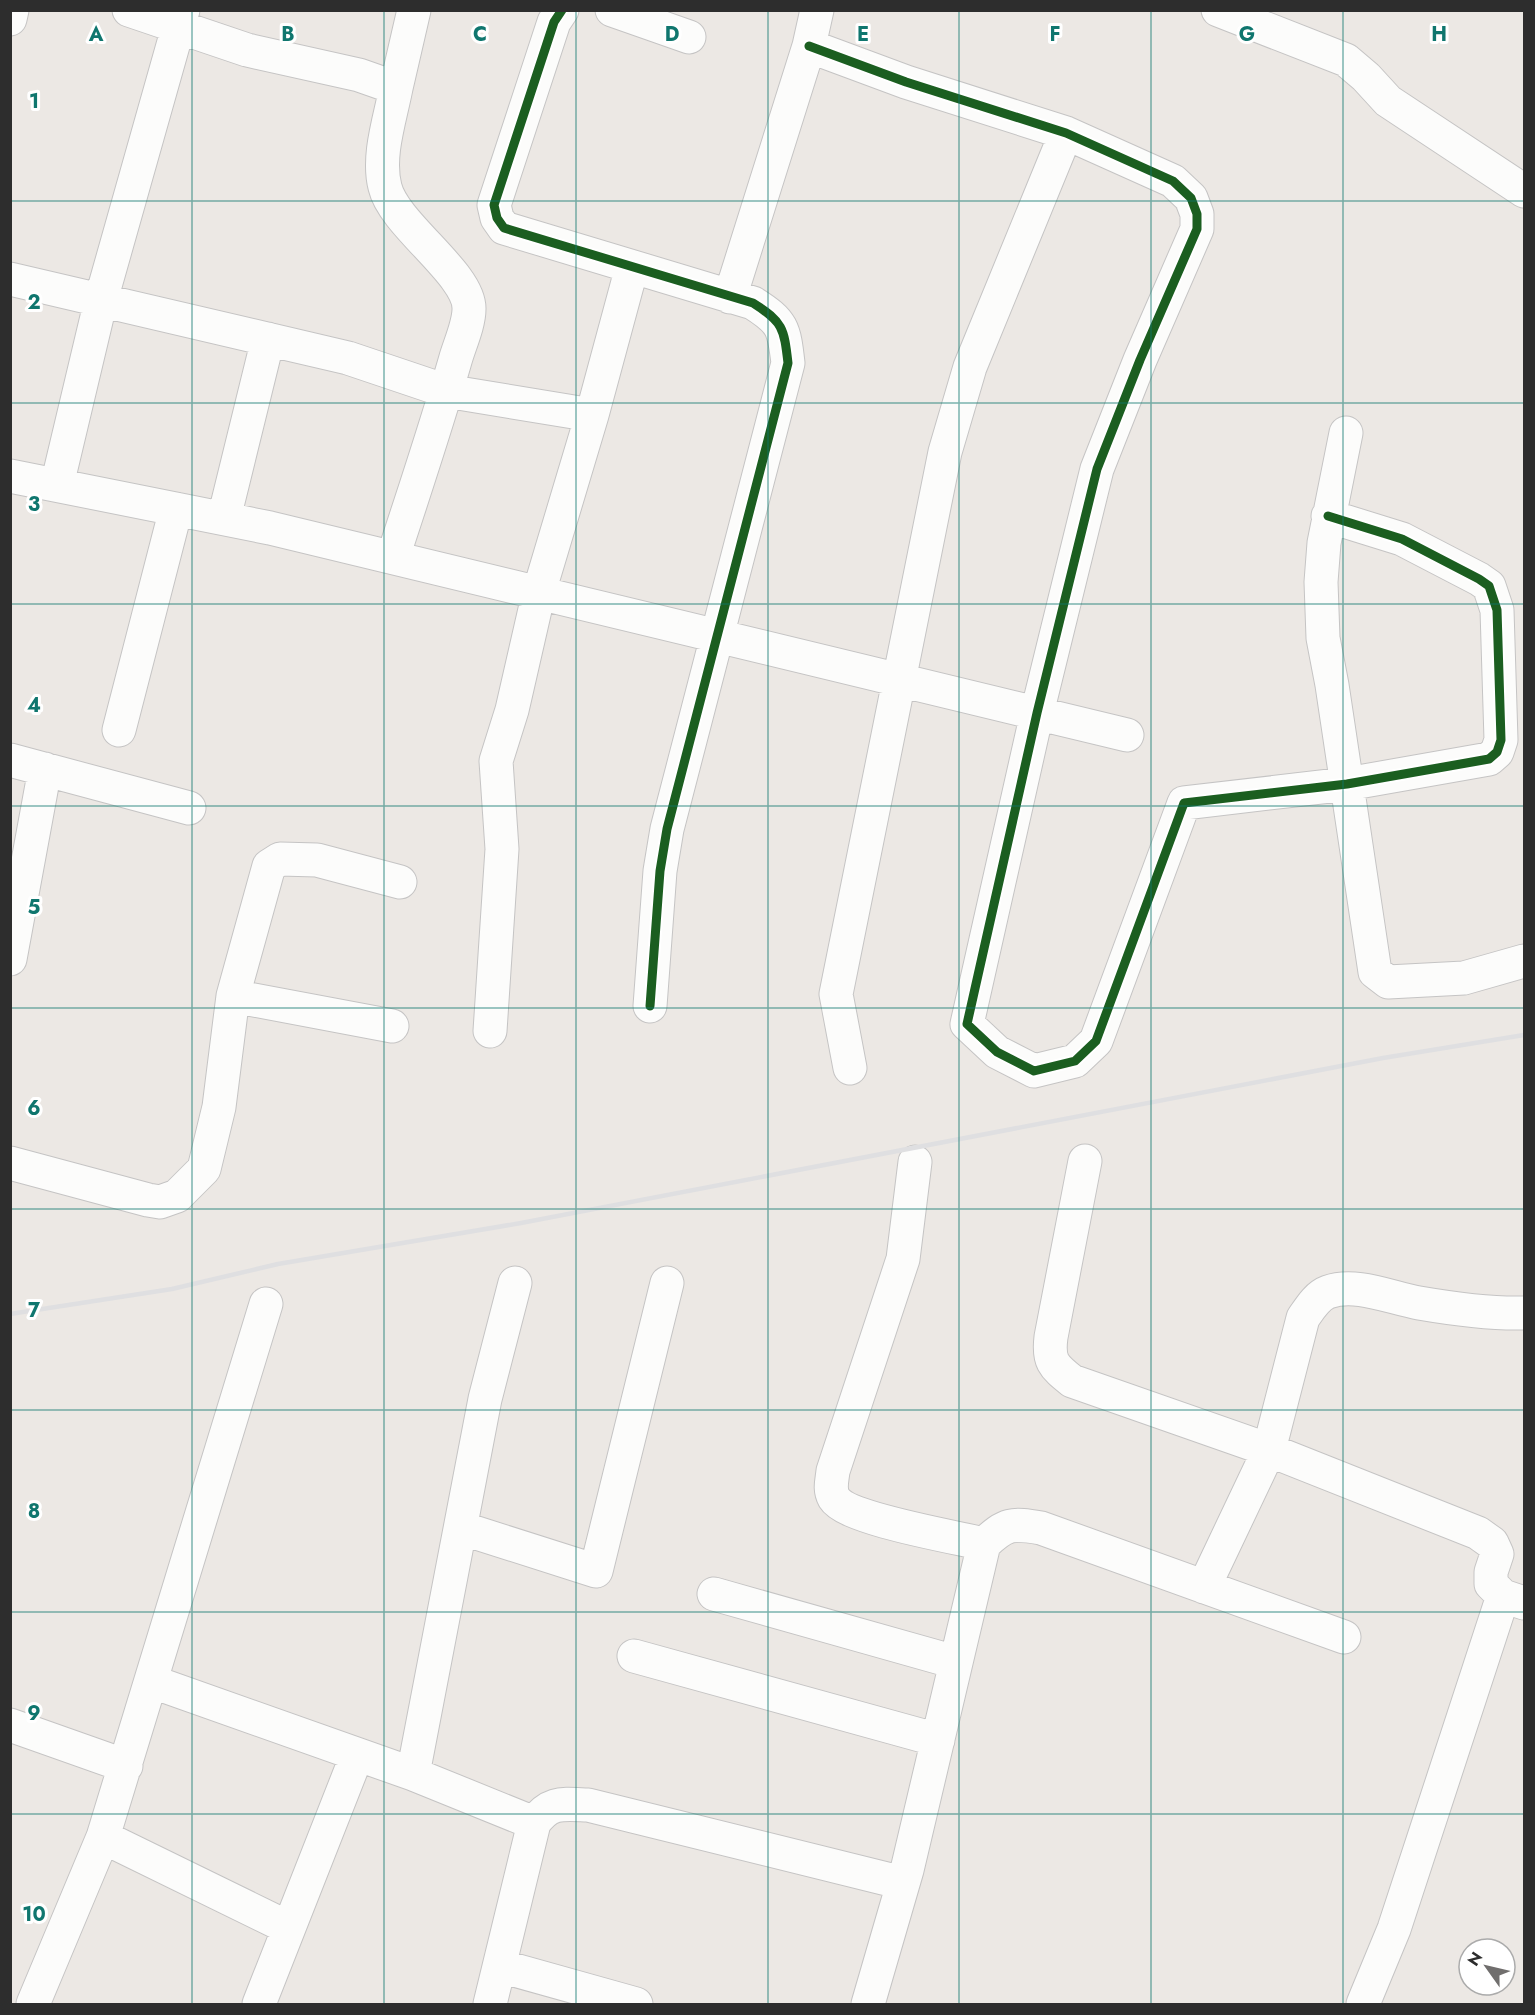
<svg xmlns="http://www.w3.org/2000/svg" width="1535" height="2015" font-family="Jost,sans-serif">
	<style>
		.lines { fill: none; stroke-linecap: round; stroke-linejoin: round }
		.minor-casing { stroke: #c5c4c4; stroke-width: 35 }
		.minor { stroke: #fcfcfb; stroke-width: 33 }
		.rail { stroke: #dfdfe1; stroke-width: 4.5 }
		.cycleway-casing { stroke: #fff; stroke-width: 13 }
		.cycleway { stroke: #1b5e20; stroke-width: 9 }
		.grid { fill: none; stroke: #0f766e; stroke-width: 1.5; stroke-opacity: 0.55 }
		.grid-label { font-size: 20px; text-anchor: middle; font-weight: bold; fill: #0f766e; stroke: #fff; stroke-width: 6; stroke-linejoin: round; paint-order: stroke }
	</style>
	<rect width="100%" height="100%" fill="#ece8e4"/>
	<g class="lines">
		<g class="minor-casing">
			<path id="minor" d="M 129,10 L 247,50 L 359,75 L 396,88 L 414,10
				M 562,10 L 554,22 L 494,205 L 497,218 L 504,228 L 753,303 C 783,322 784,328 788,363 L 667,829 L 660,871 L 650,1006
				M 612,10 L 689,37
				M 1218,10 L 1346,60 L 1366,77 L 1388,101 L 1524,191
				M 10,19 L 12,10
				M 809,46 L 906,82 L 1066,133 L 1173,181 L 1191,198 L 1197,214 L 1197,229 L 1140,360 L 1097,469 L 1037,713 L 967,1024 L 997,1052 L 1034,1071 L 1075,1061 L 1096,1041 L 1184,803 L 1347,784 L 1489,759 L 1497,752 L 1501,740 L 1497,610 L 1489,586 L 1479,579 L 1402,539 L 1328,516
				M 10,279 L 348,358 L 446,391 L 592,415
				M 730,297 L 809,46 L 817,10
				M 1346,433 L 1324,543 L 1321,582 L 1323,638 L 1332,685 L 1375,972 L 1388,982 L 1464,978 L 1524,961
				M 10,476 L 270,528 L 1127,735
				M 57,485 L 101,300 L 183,10
				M 224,518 L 268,339
				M 393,557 C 414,492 436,427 455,361 C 459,346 469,325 469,309 C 470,274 394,225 385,187 C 377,156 390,119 396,88
				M 119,730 L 176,509
				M 10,760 L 189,808
				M 10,959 L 45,769
				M 233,996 L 392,1026
				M 490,1031 L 502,849 L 496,761 L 512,710 L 539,592 L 592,415 L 632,267
				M 850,1068 L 836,994 L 945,452 L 970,367 L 1066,133
				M 1085,1161 L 1051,1337 C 1048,1361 1053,1366 1072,1381 L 1269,1450 L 1478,1533 L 1492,1543 L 1497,1554 L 1491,1572 L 1491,1584 L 1503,1596 L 1524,1603
				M 915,1162 L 903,1259 L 833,1471 C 832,1481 829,1489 834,1498 C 847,1519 955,1537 984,1544
				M 10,1163 L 148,1200 L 160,1202 L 177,1196 L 204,1169 L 219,1107 L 233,996 L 269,866 L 280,859 L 317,860 L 400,882
				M 461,1528 L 596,1571 L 667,1283
				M 1204,1587 L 1269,1450 L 1303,1318 C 1310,1308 1317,1296 1328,1292 C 1356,1282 1391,1298 1419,1303 C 1454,1309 1489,1314 1524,1313
				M 714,1594 L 955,1662
				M 634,1656 L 938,1740
				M 153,1682 L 413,1774 L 534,1823 L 490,2004
				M 10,1725 L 126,1766
				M 413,1774 L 485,1399 L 515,1283
				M 534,1823 C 550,1801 562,1804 588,1805 L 903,1883
				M 103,1837 L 289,1928
				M 500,1966 L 636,2004
				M 33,2004 L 103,1837 L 266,1304
				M 259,2004 L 357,1755
				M 868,2004 L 907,1870 L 984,1544 C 1006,1523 1012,1523 1041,1528 L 1344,1637
				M 1363,2004 L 1394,1929 L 1503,1596"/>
		</g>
		<use href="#minor" class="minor"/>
		<path class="rail" d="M 10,1314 L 172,1289 L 278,1264 L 521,1223 L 1383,1058 L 1524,1035"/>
		<g class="cycleway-casing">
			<path id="cycleway" d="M 562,10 L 554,22 L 494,205 L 497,218 L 504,228 L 753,303 C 783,322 784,328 788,363 L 667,829 L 660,871 L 650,1006
				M 809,46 L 906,82 L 1066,133 L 1173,181 L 1191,198 L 1197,214 L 1197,229 L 1140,360 L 1097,469 L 1037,713 L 967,1024 L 997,1052 L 1034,1071 L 1075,1061 L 1096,1041 L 1184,803 L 1347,784 L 1489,759 L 1497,752 L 1501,740 L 1497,610 L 1489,586 L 1479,579 L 1402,539 L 1328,516"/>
		</g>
		<use href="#cycleway" class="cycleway"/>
	</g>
	<path class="grid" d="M 192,10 L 192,2004M 384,10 L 384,2004M 576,10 L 576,2004M 768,10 L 768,2004M 959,10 L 959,2004M 1151,10 L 1151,2004M 1343,10 L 1343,2004M 10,201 L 1524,201M 10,403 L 1524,403M 10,604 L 1524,604M 10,806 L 1524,806M 10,1008 L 1524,1008M 10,1209 L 1524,1209M 10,1410 L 1524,1410M 10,1612 L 1524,1612M 10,1814 L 1524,1814"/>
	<g class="grid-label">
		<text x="96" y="41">A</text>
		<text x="288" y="41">B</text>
		<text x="480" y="41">C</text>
		<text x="672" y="41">D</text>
		<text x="863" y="41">E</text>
		<text x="1055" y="41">F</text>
		<text x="1247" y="41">G</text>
		<text x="1439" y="41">H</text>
		<text x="34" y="108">1</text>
		<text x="34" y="309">2</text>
		<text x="34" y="511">3</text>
		<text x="34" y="712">4</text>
		<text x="34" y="914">5</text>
		<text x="34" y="1115">6</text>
		<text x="34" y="1317">7</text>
		<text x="34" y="1518">8</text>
		<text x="34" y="1720">9</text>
		<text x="34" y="1921">10</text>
	</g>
	<rect width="1535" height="2015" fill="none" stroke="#2d2d2d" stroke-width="24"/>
	<g transform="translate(1487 1967) rotate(304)"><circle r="28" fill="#ffffff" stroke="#ababab" stroke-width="1.5"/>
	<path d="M0-4.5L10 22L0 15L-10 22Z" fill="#706e6d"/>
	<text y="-9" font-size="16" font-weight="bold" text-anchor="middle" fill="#2d2d2d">N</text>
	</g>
</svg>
